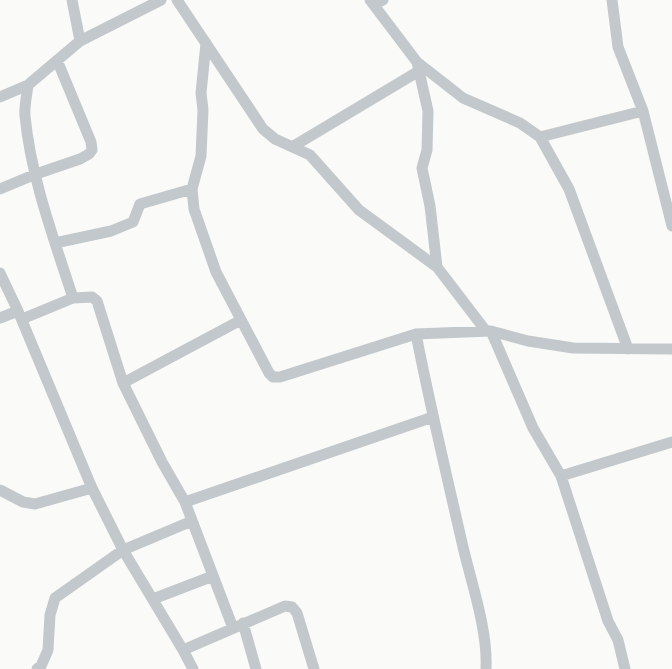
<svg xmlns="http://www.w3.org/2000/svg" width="672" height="669" font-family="Roboto,sans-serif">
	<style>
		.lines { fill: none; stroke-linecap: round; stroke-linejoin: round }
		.street { stroke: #c3c8cc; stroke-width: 11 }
	</style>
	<rect width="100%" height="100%" fill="#fafaf8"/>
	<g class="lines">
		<path class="street" d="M 72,0 L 80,41
			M 177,0 L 263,129 L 275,139 L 310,155 L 359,210 L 437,267 L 486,331
			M 370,0 L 417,62 L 463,98 L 520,123 L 540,137 L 569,189 L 628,349
			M 612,0 L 618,47 L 643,111 L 672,226
			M 374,5 L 383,0
			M 206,43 L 201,93 L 203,110 L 201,156 L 192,189 L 194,209 L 216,272 L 269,373 L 273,377 L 280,377 L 416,334 L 491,331 L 528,341 L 573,348 L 672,349
			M 417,62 L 428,111 L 427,150 L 422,168 L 430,206 L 437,267
			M 28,85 C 27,95 24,106 25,116 C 31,178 54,239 73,298
			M 0,97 L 28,85 L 80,41 L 161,0
			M 540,137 L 643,111
			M 292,147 L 419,71
			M 0,189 L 36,174 L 80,159 L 89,154 L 92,150 L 91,142 L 57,60
			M 55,243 L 111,231 L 133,222 L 140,204 L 192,189
			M 0,273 L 18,311 L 92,488 L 123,550 L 183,650 L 193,669
			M 0,318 L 18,311
			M 22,319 L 73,298 L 92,297 L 97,301 L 123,383 L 162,462 L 185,502 L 233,628
			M 491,331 L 533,428 L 561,476 L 608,621 L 618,640 L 625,669
			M 416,334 C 430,406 447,477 463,547 C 472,585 488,631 486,669
			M 123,383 L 241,320
			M 561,476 L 672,442
			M 0,490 L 23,502 L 35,504 L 92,488
			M 185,502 L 433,417
			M 153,599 L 213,576
			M 243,623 L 256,669
			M 183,650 L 285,606 L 292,607 L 297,613 L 314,669
			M 37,669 L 41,666 L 48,650 L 50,615 L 55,598 L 123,550 L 192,521"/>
	</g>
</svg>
